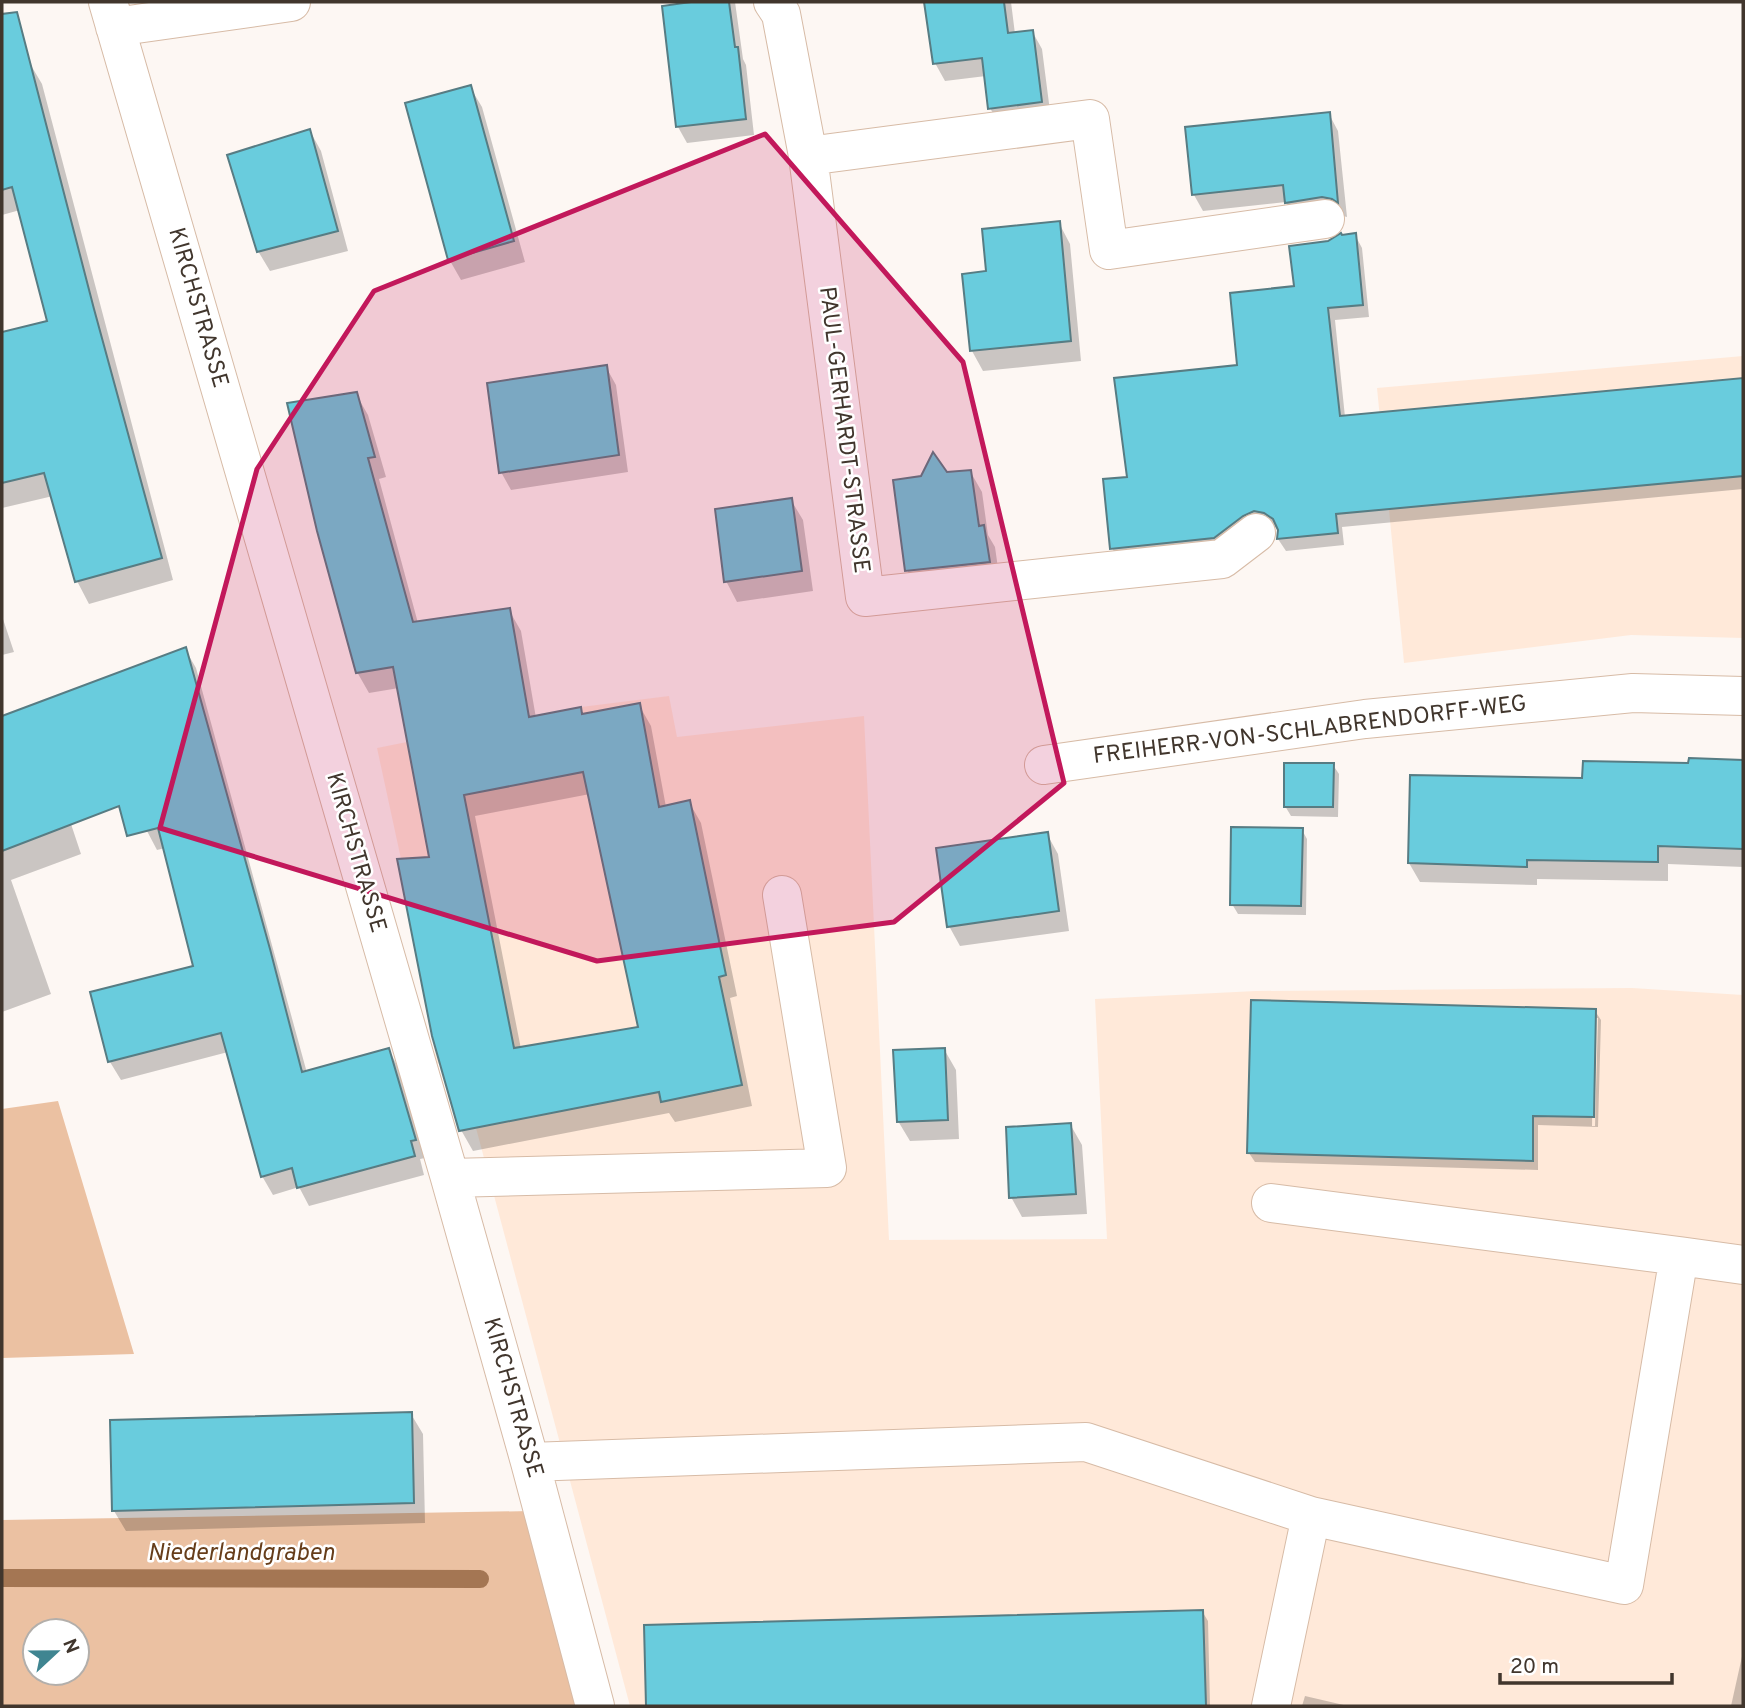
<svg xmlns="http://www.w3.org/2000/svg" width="1745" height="1708" font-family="Overpass,sans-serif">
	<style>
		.built { fill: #ffe9d9 }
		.green { fill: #ebc1a2; fill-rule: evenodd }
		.shadow { fill: #0003; fill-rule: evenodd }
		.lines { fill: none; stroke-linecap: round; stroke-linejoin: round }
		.stream { stroke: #a47653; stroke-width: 18 }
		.building { fill: #69ccdd; stroke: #577c83; stroke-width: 2; fill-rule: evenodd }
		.minor-casing { stroke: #d7bba6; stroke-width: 40 }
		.minor { stroke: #fff; stroke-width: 38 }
		.marked { fill: #c2185b; fill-opacity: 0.2; stroke: #c2185b; stroke-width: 5; stroke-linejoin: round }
		.labels { text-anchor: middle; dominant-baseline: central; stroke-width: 5; stroke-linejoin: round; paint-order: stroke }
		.street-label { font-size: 23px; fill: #41362d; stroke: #fff }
		.water-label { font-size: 24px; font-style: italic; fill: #663d1a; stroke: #fff }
	</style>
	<rect width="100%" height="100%" fill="#fdf7f3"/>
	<path class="built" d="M 1743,356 L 1743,638 L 1631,635 L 1404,663 L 1377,388 Z
		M 669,696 L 677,737 L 864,716 L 889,1240 L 1107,1239 L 1095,999 L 1256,991 L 1632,988 L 1743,995 L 1743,1706 L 630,1706 L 476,1128 L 466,1078 L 437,1063 L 397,859 L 401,859 L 377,748 L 581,707 Z"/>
	<path class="green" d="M 58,1101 L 134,1354 L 2,1358 L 2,1109 Z
		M 531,1511 L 579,1706 L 2,1706 L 2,1520 ZM 35,1631 L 77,1631 L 77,1673 L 35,1673 Z"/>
	<path class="shadow" d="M 676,2 L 735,2 L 743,59 L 746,65 L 754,135 L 687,143 L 678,127 Z
		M 926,2 L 1011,2 L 1015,34 L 1032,31 L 1042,49 L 1051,119 L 1000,125 L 990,108 L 986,76 L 945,81 L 935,63 Z
		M 29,62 L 42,84 L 173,580 L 89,604 L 77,581 L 53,496 L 2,508 L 2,334 L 49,322 L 20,210 L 2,215 L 2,69 Z
		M 470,87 L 482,107 L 525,262 L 461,280 L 449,259 Z
		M 1329,114 L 1338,131 L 1347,217 L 1332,213 L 1296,219 L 1286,202 L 1203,211 L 1194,195 Z
		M 310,131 L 321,151 L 348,251 L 270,271 L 258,251 Z
		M 1059,223 L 1070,244 L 1081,361 L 983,371 L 972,351 L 988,273 Z
		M 1355,235 L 1362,248 L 1369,317 L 1335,320 L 1345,417 L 1743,380 L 1743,489 L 1342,527 L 1344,545 L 1286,551 L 1278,539 L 1279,530 L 1272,525 L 1221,550 L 1119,561 L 1112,548 L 1129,479 L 1239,366 L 1329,242 Z
		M 606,367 L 616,385 L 628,472 L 511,490 L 501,472 Z
		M 356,394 L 368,415 L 386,477 L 379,479 L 418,623 L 509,610 L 521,631 L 536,718 L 580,709 L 584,716 L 639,705 L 651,726 L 666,807 L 689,802 L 701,823 L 737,996 L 730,998 L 752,1106 L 675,1122 L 669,1113 L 473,1151 L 461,1130 L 431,858 L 399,688 L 369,693 L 357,672 ZM 590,794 L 640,1029 L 521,1049 L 475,816 Z
		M 970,471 L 982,492 L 988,535 L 995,547 L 1000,582 L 919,590 L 907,570 L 946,474 Z
		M 791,500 L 803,520 L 813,591 L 737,602 L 726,581 Z
		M 2,616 L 14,652 L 2,655 Z
		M 185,649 L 196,668 L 307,1073 L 389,1050 L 399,1069 L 425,1158 L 420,1159 L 424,1175 L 309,1206 L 299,1187 L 273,1195 L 262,1176 L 228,1052 L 121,1080 L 110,1062 L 196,967 L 165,848 L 157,850 L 147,831 L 104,679 Z
		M 1690,760 L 1743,762 L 1743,867 L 1668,864 L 1668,881 L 1537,879 L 1537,885 L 1420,882 L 1409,863 L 1584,779 L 1690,764 Z
		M 1333,765 L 1339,774 L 1338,817 L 1291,816 L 1285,806 Z
		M 49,776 L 64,803 L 81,854 L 11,880 L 51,994 L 2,1012 L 2,794 Z
		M 1302,830 L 1307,839 L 1306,915 L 1238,914 L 1232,904 Z
		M 1047,834 L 1058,854 L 1069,931 L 960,946 L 949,926 Z
		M 1595,1011 L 1601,1020 L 1598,1127 L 1538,1125 L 1538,1170 L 1255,1162 L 1249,1153 ZM 1594,1018 L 1598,1018 L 1595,1126 L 1592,1126 Z
		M 944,1049 L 956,1070 L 959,1139 L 910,1141 L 898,1121 Z
		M 1070,1124 L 1082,1145 L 1087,1214 L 1022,1217 L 1011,1197 Z
		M 411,1414 L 423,1434 L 425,1523 L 126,1531 L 114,1511 Z
		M 1202,1611 L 1208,1621 L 1210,1706 L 648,1706 L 646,1627 Z
		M 1743,1652 L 1743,1706 L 1731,1706 Z
		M 1305,1696 L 1348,1706 L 1302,1706 Z"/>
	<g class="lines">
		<path class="stream" d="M 2,1578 L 480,1579"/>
	</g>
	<path class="building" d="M 691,2 L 729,2 L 735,47 L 738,47 L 746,119 L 676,127 L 662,6 Z
		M 924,2 L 1004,2 L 1008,33 L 1033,30 L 1042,102 L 988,109 L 982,58 L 933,64 Z
		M 17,12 L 94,309 L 162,558 L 75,582 L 44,473 L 2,483 L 2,332 L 47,321 L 12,187 L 2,190 L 2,14 Z
		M 471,85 L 514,241 L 448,260 L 405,103 Z
		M 1330,112 L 1338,203 L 1332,199 L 1322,197 L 1285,203 L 1283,185 L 1192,195 L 1185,127 Z
		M 310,129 L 338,231 L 257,252 L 227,155 Z
		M 1060,221 L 1071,341 L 970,351 L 962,274 L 986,271 L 982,229 Z
		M 1341,233 L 1342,235 L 1356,233 L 1363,305 L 1328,308 L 1340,416 L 1743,378 L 1743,476 L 1336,514 L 1338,533 L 1277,539 L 1278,530 L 1273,519 L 1264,513 L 1254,511 L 1243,516 L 1214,538 L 1110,549 L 1103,479 L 1127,477 L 1114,378 L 1237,365 L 1230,293 L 1294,286 L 1289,246 L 1328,241 Z
		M 607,365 L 619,455 L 499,473 L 487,383 Z
		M 357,392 L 375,457 L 368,458 L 413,622 L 510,608 L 529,717 L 581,707 L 582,714 L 640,703 L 659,807 L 690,800 L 726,975 L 719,977 L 742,1085 L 661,1102 L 659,1092 L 459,1131 L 432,1036 L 397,859 L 429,857 L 393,667 L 356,673 L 317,531 L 287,403 ZM 583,772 L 638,1027 L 514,1048 L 464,795 Z
		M 933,452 L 947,472 L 971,470 L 979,526 L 984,525 L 990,562 L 905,571 L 893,480 L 921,476 Z
		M 792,498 L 802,571 L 724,582 L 715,509 Z
		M 186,647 L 270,949 L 302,1072 L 389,1048 L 416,1140 L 411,1141 L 415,1156 L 297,1188 L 292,1168 L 261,1177 L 221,1033 L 108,1062 L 90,992 L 193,966 L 158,828 L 127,836 L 119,806 L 2,851 L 2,716 Z
		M 1689,758 L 1743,760 L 1743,849 L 1658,846 L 1658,862 L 1527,860 L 1527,867 L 1408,863 L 1410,775 L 1582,778 L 1583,761 L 1688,763 Z
		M 1284,763 L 1334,763 L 1333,807 L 1284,807 Z
		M 1231,827 L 1303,828 L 1301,906 L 1230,905 Z
		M 1048,832 L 1059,911 L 947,927 L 936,848 Z
		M 1251,1000 L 1596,1009 L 1594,1117 L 1533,1116 L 1533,1161 L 1247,1153 Z
		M 945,1048 L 948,1120 L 897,1122 L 893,1050 Z
		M 1071,1123 L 1076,1194 L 1009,1198 L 1006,1127 Z
		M 412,1412 L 414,1503 L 112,1511 L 110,1420 Z
		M 1203,1610 L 1206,1706 L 646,1706 L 644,1625 Z"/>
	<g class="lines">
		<g class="minor-casing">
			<path id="minor" d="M 108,2 L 450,1178 L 530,1462 L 595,1706
				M 773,2 L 781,14 L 808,156 L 865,597 L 1222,559 L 1256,533
				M 115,27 L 291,2
				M 808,156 L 1090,119 L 1109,250 L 1325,219
				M 1044,765 L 1365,719 L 1633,693 L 1743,696
				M 450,1178 L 827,1168 L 782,895
				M 1271,1203 L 1679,1256
				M 530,1462 L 1086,1442 L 1311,1516 L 1271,1706
				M 1311,1516 L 1624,1585 L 1679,1256 L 1743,1265"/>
		</g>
		<use href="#minor" class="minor"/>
	</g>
	<path class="marked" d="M 765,134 L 963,362 L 1064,783 L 894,922 L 597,961 L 160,828 L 257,469 L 374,291 Z"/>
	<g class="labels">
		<g class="street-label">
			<text transform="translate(197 308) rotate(74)">KIRCHSTRASSE</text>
			<text transform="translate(843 430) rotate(83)">PAUL-GERHARDT-STRASSE</text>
			<text transform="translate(1310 731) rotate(-7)">FREIHERR-VON-SCHLABRENDORFF-WEG</text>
			<text transform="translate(355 853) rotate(74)">KIRCHSTRASSE</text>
			<text transform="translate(512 1398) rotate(74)">KIRCHSTRASSE</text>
		</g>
		<g class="water-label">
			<text x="241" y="1554">Niederlandgraben</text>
		</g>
	</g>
	<rect width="1745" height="1708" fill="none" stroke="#41362d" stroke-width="7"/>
	<g transform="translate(56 1652) rotate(68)"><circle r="33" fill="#ffffff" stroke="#b3afab" stroke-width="2"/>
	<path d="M0-5L12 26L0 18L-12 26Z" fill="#3f8591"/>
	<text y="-10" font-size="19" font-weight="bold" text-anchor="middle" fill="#41362d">N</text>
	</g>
	<path d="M1500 1673v10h172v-10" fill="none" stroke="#41362d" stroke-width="3.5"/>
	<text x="1510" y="1673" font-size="21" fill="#41362d" stroke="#ffffff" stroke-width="5" paint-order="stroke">20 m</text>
</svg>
